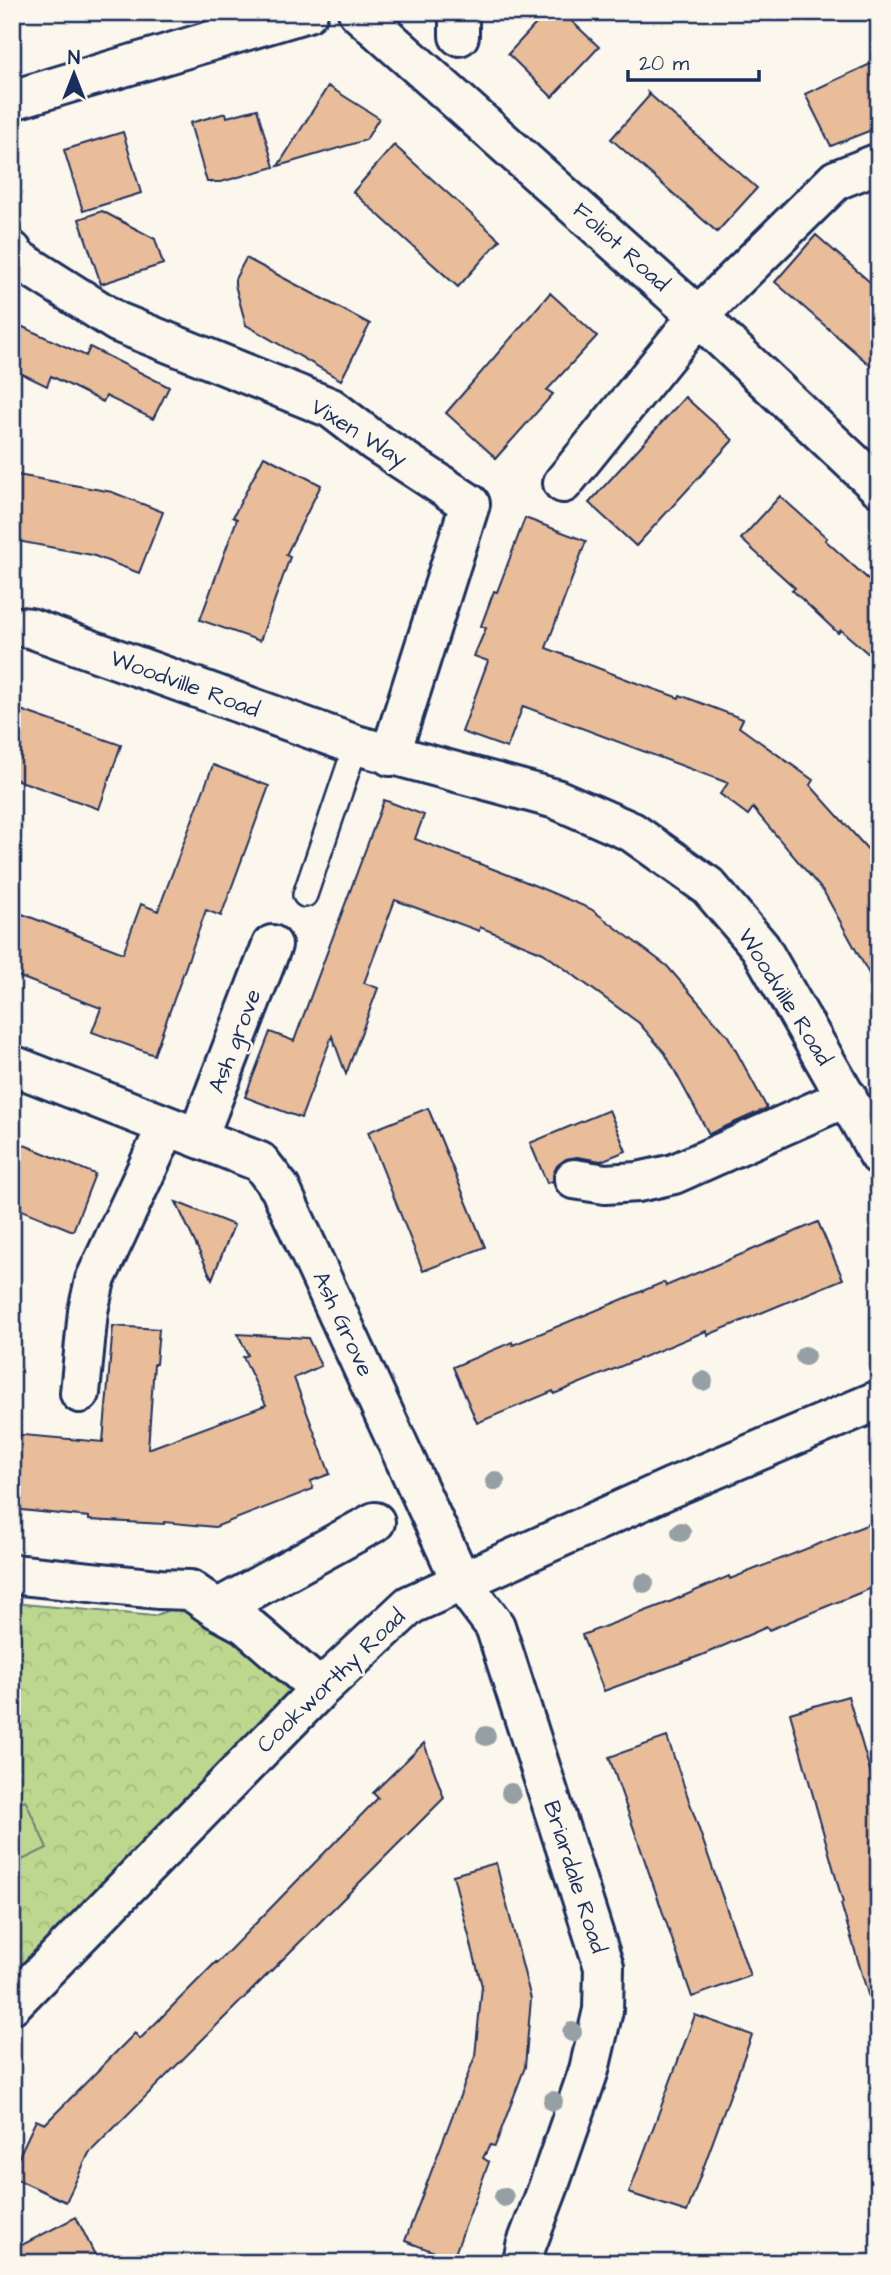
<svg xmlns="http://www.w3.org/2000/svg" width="891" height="2275" font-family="'Architects Daughter',sans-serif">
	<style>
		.park { fill: url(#park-crowns); stroke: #6c8376; stroke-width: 2 }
		.pitch { fill: #bdd78e; stroke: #6c8376; stroke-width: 2 }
		.building { fill: #e9bd99; stroke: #1b2f5e; stroke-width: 2 }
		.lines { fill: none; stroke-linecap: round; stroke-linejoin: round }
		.lane-casing { stroke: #1b2f5e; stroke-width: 28 }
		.street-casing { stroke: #1b2f5e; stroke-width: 44 }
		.lane { stroke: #fbf7ec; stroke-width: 23 }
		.street { stroke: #fbf7ec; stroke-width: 38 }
		.tree { fill: #96a0a4 }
		.labels { text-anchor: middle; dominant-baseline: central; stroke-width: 5; stroke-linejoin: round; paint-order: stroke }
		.street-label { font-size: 23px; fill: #1b2f5e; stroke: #fbf7ec }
	</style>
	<defs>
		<pattern id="park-crowns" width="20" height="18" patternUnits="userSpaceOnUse" patternTransform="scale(1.75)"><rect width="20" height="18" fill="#bdd78e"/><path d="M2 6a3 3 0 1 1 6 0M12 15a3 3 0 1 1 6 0" fill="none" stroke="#a2b97d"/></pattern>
	</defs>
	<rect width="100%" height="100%" fill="#fbf7ec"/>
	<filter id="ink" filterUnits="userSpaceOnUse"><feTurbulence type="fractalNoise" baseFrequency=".0143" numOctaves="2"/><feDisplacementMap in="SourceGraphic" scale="14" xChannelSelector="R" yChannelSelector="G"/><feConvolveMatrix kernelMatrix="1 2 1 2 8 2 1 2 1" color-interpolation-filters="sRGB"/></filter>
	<g filter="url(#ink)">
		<path class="park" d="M 12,1603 L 154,1616 L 174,1608 L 200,1603 L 306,1695 L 12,1997 Z"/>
		<path class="pitch" d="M 25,1800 L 47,1848 L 12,1865 L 12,1806 Z"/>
		<path class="building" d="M 547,12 L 562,12 L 599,47 L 552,97 L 508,54 Z
			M 879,60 L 879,127 L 831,146 L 805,94 Z
			M 328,86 L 379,118 L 366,140 L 278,166 Z
			M 648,93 L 757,188 L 717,232 L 611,139 L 649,96 Z
			M 257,109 L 274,167 L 221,182 L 207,182 L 190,123 L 226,113 L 227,117 Z
			M 123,132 L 141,193 L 83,211 L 64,150 Z
			M 394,145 L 500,240 L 458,287 L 353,192 Z
			M 102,211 L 155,239 L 163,264 L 101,284 L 79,219 Z
			M 816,235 L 879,290 L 879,373 L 775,282 Z
			M 246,258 L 370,324 L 341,380 L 246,325 L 235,285 L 235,279 Z
			M 550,293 L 597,336 L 547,390 L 553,394 L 496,458 L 446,413 Z
			M 12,322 L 86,356 L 90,347 L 169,387 L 153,419 L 106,396 L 103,402 L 51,376 L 47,386 L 12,369 Z
			M 685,397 L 733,440 L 636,546 L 589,503 Z
			M 264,456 L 321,485 L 286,555 L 290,557 L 260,641 L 200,620 L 237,519 L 233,517 Z
			M 12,474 L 112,492 L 163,512 L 139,573 L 92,555 L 12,540 Z
			M 780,496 L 827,538 L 825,540 L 879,589 L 879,663 L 841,630 L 838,633 L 792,590 L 795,588 L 741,539 Z
			M 525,518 L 586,541 L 546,648 L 634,682 L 679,698 L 680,695 L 743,719 L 739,727 L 813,780 L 810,785 L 879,862 L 879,992 L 824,892 L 753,808 L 748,815 L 720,794 L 728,783 L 523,706 L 507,748 L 462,732 L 488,661 L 474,656 L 486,628 L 481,626 L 494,591 L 497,592 Z
			M 12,707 L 121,745 L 99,809 L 12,778 Z
			M 213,765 L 269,786 L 221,916 L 206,910 L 154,1055 L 92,1032 L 101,1008 L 12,974 L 12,910 L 123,953 L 141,904 L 158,911 Z
			M 384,800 L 424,815 L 415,839 L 524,881 L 591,909 L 667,966 L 728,1036 L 767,1108 L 709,1134 L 665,1053 L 639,1023 L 543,953 L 480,927 L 479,931 L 395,900 L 364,983 L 378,988 L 346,1074 L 332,1036 L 301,1118 L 245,1097 L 270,1032 L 294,1041 Z
			M 428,1108 L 485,1247 L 423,1271 L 368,1132 Z
			M 609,1110 L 626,1151 L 601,1161 L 577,1157 L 566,1159 L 557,1166 L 553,1175 L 553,1181 L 547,1183 L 530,1143 Z
			M 12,1140 L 95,1174 L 73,1231 L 12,1206 Z
			M 176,1202 L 234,1225 L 212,1279 Z
			M 818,1222 L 843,1279 L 708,1335 L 706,1331 L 554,1394 L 553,1391 L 477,1423 L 453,1367 L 512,1342 L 513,1345 L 664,1282 L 666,1286 Z
			M 113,1326 L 159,1329 L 156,1364 L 154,1364 L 148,1449 L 266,1405 L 243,1357 L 248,1355 L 238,1334 L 308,1338 L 321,1366 L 294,1378 L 330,1474 L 311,1481 L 313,1489 L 215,1527 L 164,1522 L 164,1524 L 89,1520 L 89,1517 L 12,1509 L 12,1434 L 103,1442 Z
			M 879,1520 L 879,1585 L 769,1630 L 767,1627 L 702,1655 L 604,1691 L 582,1635 L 672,1601 L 729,1576 L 730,1579 Z
			M 848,1696 L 879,1801 L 879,2000 L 870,2001 L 841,1904 L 843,1903 L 790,1713 Z
			M 667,1737 L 750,1976 L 692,1997 L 609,1757 Z
			M 424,1743 L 444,1798 L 89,2153 L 66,2202 L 12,2177 L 12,2171 L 36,2120 L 45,2124 L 135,2033 L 140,2039 L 216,1962 L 217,1963 L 378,1798 L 373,1793 Z
			M 496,1863 L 531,1999 L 525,2067 L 495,2146 L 490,2145 L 483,2158 L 489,2162 L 453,2259 L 405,2241 L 475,2056 L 482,1986 L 453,1875 Z
			M 695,2015 L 752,2035 L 687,2212 L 629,2193 Z
			M 76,2217 L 99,2263 L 12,2263 L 12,2250 Z"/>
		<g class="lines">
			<g class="lane-casing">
				<path id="lane" d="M 305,895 L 356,745"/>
			</g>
			<g class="street-casing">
				<path id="street" d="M 358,12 L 698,316 L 879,487
					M 459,36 L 459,12
					M 12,100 L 308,12
					M 12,251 L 13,256 L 117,322 L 331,408 L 374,441 L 470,504 L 390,756
					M 563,483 L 698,316 L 836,180 L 879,163
					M 12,626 L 30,628 L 356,745 L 556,799 L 632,832 L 708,886 L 760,947 L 879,1155
					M 12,1065 L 260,1162 L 280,1188 L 461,1581 L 495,1626 L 604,1967 L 603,2010 L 589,2070 L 548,2188 L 526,2246 L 523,2263
					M 198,1137 L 272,945
					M 574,1179 L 605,1184 L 638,1182 L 674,1174 L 847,1097
					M 80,1393 L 88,1311 L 95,1280 L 167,1126
					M 12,1574 L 159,1589 L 190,1590 L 217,1609 L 245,1624 L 320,1689
					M 217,1609 L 375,1522
					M 12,2004 L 320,1689 L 410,1605 L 670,1488 L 879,1400"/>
			</g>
			<use href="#lane" class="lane"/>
			<use href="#street" class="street"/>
		</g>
		<g class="tree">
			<circle cx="805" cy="1356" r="10"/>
			<circle cx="703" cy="1381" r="10"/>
			<circle cx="495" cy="1481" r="10"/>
			<circle cx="681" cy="1532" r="10"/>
			<circle cx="644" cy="1583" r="10"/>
			<circle cx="486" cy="1736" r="10"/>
			<circle cx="511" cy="1793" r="10"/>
			<circle cx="572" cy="2032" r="10"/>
			<circle cx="553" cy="2101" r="10"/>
			<circle cx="504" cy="2197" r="10"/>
		</g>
	</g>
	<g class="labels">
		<g class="street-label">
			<text transform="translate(621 247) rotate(42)">Foliot Road</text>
			<text transform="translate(359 433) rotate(32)">Vixen Way</text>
			<text transform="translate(185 684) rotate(20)">Woodville Road</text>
			<text transform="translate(785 997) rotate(58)">Woodville Road</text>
			<text transform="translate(235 1041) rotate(-69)">Ash grove</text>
			<text transform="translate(343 1324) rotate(65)">Ash Grove</text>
			<text transform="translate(331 1681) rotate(-44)">Cookworthy Road</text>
			<text transform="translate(575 1877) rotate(72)">Briardale Road</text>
		</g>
	</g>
	<rect width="891" height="2275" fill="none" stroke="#fbf7ec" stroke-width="42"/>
	<rect x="21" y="21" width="849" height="2233" fill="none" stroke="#1b2f5e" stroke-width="2.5" filter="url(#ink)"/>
	<g transform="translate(74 74)" stroke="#fbf7ec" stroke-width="5" paint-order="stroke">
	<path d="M0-5L12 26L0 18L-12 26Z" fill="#1b2f5e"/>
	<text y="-10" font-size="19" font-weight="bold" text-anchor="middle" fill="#1b2f5e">N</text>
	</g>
	<path d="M628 70v10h131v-10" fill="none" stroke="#1b2f5e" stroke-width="3.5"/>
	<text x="639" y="70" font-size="21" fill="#1b2f5e" stroke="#fbf7ec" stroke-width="5" paint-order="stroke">20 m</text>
</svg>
